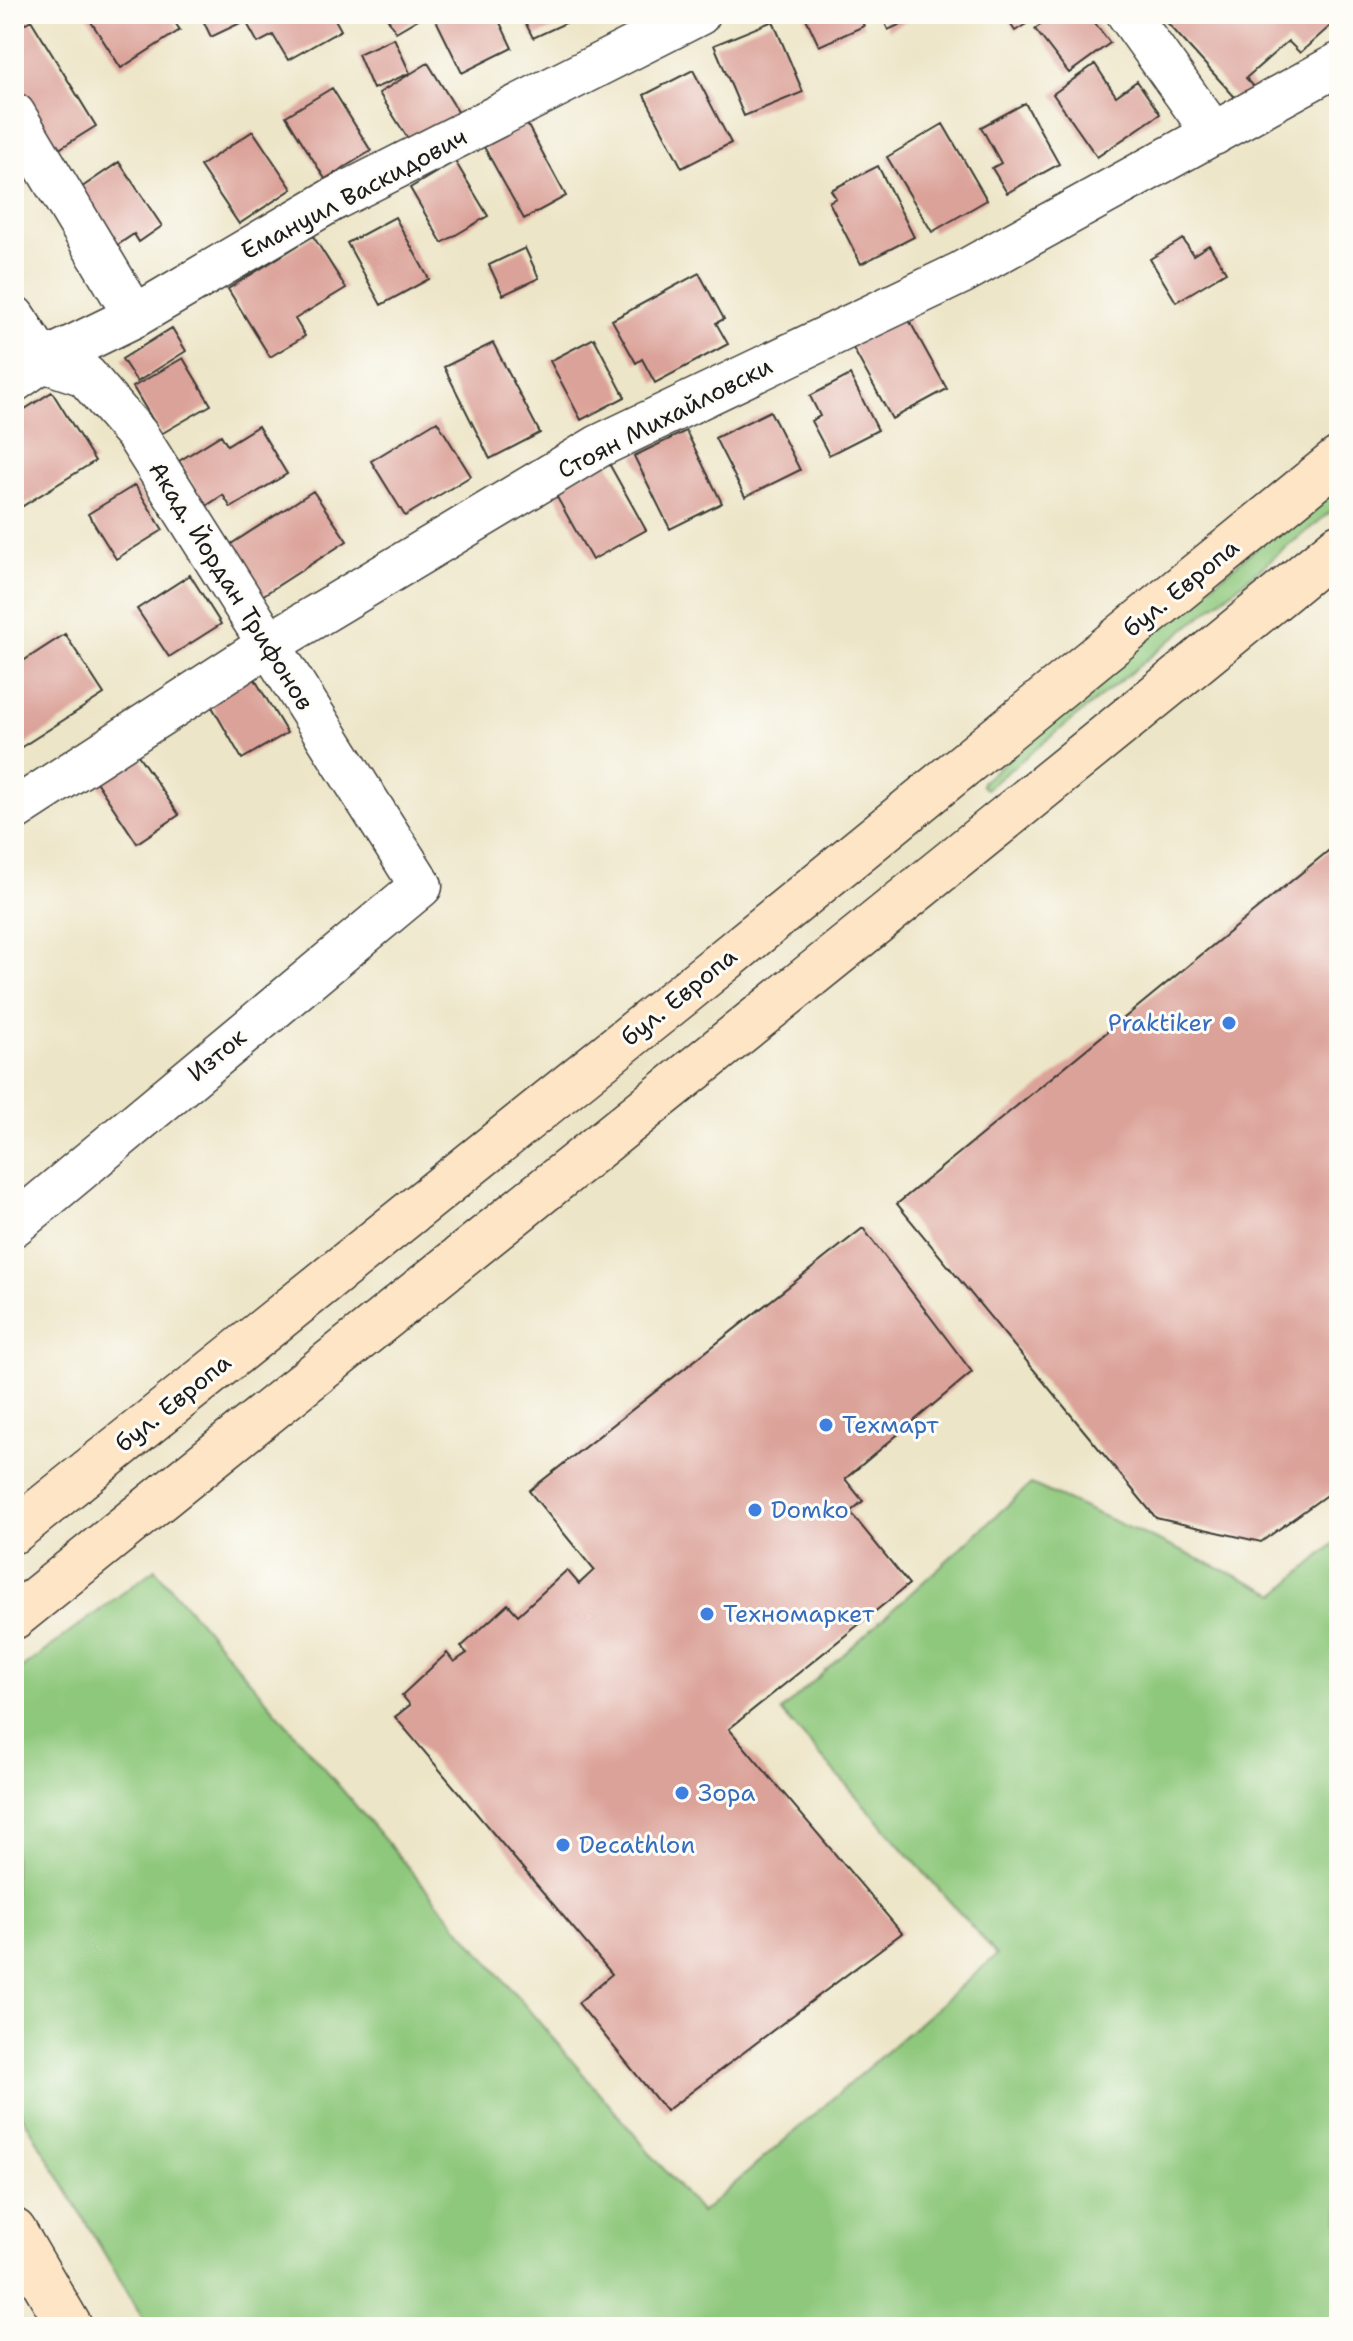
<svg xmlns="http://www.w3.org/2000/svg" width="1353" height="2341" font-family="'Shantell Sans',sans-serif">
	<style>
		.green { fill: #8ec87c; stroke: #55724c; stroke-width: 2 }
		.building { fill: #dba299 }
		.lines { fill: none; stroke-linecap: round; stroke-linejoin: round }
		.street-casing { stroke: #3b3a36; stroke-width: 45 }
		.secondary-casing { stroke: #3b3a36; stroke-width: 47 }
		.street { stroke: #fff; stroke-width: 42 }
		.secondary { stroke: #fde5c5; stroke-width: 44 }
		.shop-dot { fill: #3f7fe0; stroke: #fdfcf7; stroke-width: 3 }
		.labels { text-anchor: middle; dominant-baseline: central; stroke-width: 6; stroke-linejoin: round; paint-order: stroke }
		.street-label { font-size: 24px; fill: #1c1c1c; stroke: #fdfcf7 }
		.shop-label { font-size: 24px; fill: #366cbe; stroke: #fdfcf7; text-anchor: start }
	</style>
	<rect width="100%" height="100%" fill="#fdfcf7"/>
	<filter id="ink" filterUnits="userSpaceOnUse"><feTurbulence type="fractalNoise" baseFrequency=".0125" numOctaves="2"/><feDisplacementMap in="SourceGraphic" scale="16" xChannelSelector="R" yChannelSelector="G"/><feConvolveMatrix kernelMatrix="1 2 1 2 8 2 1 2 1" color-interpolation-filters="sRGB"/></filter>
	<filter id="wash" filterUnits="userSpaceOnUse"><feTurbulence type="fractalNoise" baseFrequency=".006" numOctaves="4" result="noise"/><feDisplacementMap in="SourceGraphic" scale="32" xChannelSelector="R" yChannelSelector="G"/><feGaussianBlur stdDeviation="1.8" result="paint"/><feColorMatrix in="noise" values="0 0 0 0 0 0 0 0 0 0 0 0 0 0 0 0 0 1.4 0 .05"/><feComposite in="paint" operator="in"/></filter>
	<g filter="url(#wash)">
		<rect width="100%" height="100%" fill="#ede5c7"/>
		<path class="green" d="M 1339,480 L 1339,505 L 986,789 L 982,786 L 982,782 L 1108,670 Z
			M 1031,1484 L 1277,1594 L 1339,1539 L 1339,2327 L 148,2327 L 14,2101 L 14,1674 L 155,1569 L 701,2213 L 997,1955 L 781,1711 Z"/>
		<g id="blocks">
			<path class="building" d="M 86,14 L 169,14 L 180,30 L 121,68 Z
				M 200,14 L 259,14 L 211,37 Z
				M 267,14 L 332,14 L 341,30 L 288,60 L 273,35 L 258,43 L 248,25 Z
				M 385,14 L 422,14 L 423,16 L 396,32 Z
				M 439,14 L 496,14 L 512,48 L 462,73 L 434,16 Z
				M 521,14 L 585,14 L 533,38 Z
				M 804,14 L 858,14 L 864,26 L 819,46 Z
				M 881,14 L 923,14 L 888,30 Z
				M 1004,14 L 1042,14 L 1015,31 Z
				M 1055,14 L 1088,14 L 1110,43 L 1069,73 L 1035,29 Z
				M 1170,14 L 1332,14 L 1337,20 L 1300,53 L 1288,41 L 1246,78 L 1258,91 L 1242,105 L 1164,19 Z
				M 31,20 L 96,126 L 51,154 L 14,94 L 14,30 Z
				M 773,21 L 803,92 L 744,116 L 714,45 Z
				M 394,38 L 410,73 L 373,89 L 358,54 Z
				M 428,63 L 460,115 L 412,145 L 379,93 Z
				M 1095,64 L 1116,96 L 1137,81 L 1160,114 L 1097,157 L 1053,94 Z
				M 693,70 L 731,143 L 682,168 L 644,95 Z
				M 332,88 L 371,151 L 325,179 L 286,116 Z
				M 1025,103 L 1059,164 L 1007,193 L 992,168 L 1001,163 L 981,127 Z
				M 527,124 L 566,196 L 524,219 L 484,147 Z
				M 943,124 L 987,200 L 932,232 L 887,157 Z
				M 253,131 L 292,189 L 239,224 L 200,166 Z
				M 455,161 L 488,216 L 442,243 L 410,188 Z
				M 119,162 L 162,226 L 139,242 L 134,234 L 110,250 L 72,194 Z
				M 878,166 L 914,237 L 861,264 L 829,202 L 836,198 L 831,190 Z
				M 395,217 L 429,279 L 381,305 L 347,243 Z
				M 313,236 L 346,288 L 295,319 L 305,336 L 270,357 L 228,289 Z
				M 1183,239 L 1193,255 L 1209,245 L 1226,272 L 1176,302 L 1150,259 Z
				M 525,248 L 539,278 L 503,295 L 489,265 Z
				M 699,273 L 724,319 L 716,323 L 728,344 L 655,383 L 642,359 L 636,363 L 612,320 Z
				M 904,311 L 947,389 L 892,419 L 849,341 Z
				M 172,328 L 186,351 L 137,382 L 122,359 Z
				M 594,338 L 625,397 L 581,420 L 550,361 Z
				M 493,343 L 540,433 L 490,459 L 444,367 Z
				M 183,358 L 211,405 L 161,434 L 133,387 Z
				M 850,375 L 878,430 L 829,455 L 811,421 L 820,416 L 810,396 Z
				M 52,392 L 95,461 L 18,509 L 14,502 L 14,416 Z
				M 770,411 L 800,470 L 745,497 L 715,438 Z
				M 437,421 L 471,476 L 405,516 L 371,461 Z
				M 258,426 L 287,474 L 231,508 L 223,495 L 206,506 L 179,461 L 221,435 L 227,445 Z
				M 686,431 L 722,503 L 670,529 L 634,456 Z
				M 607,460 L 646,530 L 592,560 L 553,490 Z
				M 135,485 L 163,530 L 116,559 L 88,514 Z
				M 313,491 L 347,541 L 262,596 L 228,546 Z
				M 190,575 L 221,624 L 169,657 L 137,609 Z
				M 65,634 L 104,694 L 14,752 L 14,667 Z
				M 251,673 L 287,733 L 242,759 L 207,698 Z
				M 136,752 L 179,815 L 137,843 L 95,780 Z
				M 1339,842 L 1339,1486 L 1261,1542 L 1156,1518 L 897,1204 Z
				M 863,1228 L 972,1372 L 845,1479 L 863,1501 L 850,1512 L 909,1584 L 729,1729 L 902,1933 L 666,2111 L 578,2003 L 612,1974 L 395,1717 L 410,1705 L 402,1695 L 447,1653 L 454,1662 L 467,1653 L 461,1647 L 508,1604 L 518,1615 L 567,1570 L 579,1584 L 594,1570 L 529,1491 Z"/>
		</g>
	</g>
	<g filter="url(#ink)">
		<use href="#blocks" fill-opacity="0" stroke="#3b3a36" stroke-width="2"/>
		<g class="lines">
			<g class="street-casing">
				<path id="street" d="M 1128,14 L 1214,134
					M 14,114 L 135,316
					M 14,317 L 43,361 L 85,375 L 137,435 L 421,886 L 14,1225
					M 14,381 L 43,361 L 135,316 L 332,200 L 699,14
					M 14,810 L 268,645 L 599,446 L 961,273 L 1339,64"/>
			</g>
			<g class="secondary-casing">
				<path id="secondary" d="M 14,1531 L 683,994 L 1339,459
					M 14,1617 C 455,1260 900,907 1339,546
					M 14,2231 L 70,2327"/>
			</g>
			<use href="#street" class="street"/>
			<use href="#secondary" class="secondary"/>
		</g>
	</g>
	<g class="shop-dot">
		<circle cx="1229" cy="1023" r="8"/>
		<circle cx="826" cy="1425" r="8"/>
		<circle cx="755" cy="1510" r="8"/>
		<circle cx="707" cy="1614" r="8"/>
		<circle cx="682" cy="1793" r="8"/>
		<circle cx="563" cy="1845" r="8"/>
	</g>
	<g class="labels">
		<g class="street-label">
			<text transform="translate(354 194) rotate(-28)">Емануил Васкидович</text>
			<text transform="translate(665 418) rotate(-27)">Стоян Михайловски</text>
			<text transform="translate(231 586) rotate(58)">Акад. Йордан Трифонов</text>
			<text transform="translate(1181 588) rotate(-39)">бул. Европа</text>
			<text transform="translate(679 997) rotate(-39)">бул. Европа</text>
			<text transform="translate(217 1055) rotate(-40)">Изток</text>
			<text transform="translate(173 1403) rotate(-39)">бул. Европа</text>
		</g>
		<g class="shop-label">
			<text x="1213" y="1023" text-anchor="end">Praktiker</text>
			<text x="842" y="1425">Техмарт</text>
			<text x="771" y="1510">Domko</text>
			<text x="723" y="1614">Техномаркет</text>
			<text x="698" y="1793">Зора</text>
			<text x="579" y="1845">Decathlon</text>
		</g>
	</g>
	<rect width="1353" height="2341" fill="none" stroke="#fdfcf7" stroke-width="48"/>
</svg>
